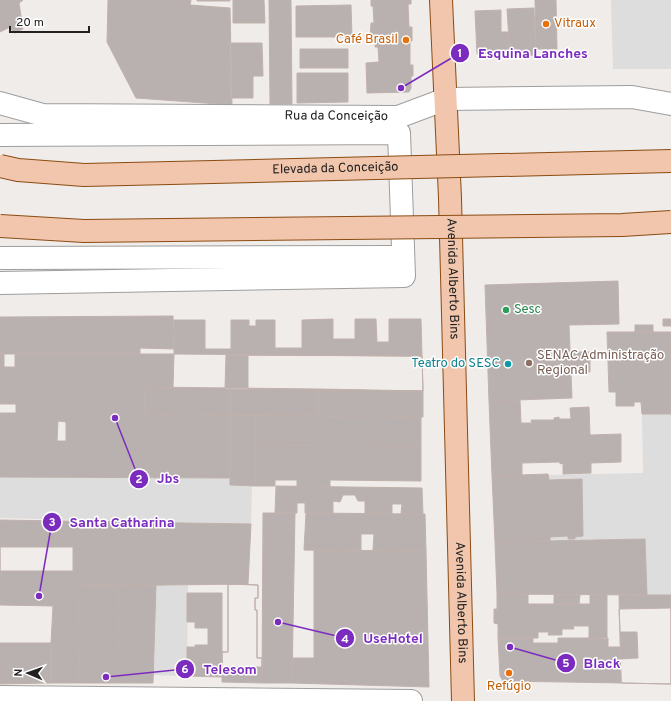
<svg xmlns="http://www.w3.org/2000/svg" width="671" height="701" font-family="Overpass,sans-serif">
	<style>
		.parking { fill: #ddd }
		.building { fill: #b9b1af; stroke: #c0b1ad; fill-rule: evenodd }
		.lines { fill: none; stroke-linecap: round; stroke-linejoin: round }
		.minor-casing { stroke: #9e9e9e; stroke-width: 24 }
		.major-casing { stroke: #8b4b13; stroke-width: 24 }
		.minor { stroke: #fff; stroke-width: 22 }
		.major { stroke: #f1c6ac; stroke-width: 22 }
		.major-bridge-casing { stroke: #8b4b13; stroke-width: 24; stroke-linecap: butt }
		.major-bridge { stroke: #f1c6ac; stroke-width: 22 }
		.food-dot { fill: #e8710a; stroke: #fff; stroke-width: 1.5 }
		.leisure-dot { fill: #2e9e5b; stroke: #fff; stroke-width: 1.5 }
		.education-dot { fill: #8d6e63; stroke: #fff; stroke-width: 1.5 }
		.culture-dot { fill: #0f9aa8; stroke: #fff; stroke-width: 1.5 }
		.labels { text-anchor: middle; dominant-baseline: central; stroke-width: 3; stroke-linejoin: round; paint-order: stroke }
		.food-label { font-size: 13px; fill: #c56008; stroke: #fff; text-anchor: start }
		.street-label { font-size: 13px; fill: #212121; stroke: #fff }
		.leisure-label { font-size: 13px; fill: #27864d; stroke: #fff; text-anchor: start }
		.education-label { font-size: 13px; fill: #785e54; stroke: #fff; text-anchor: start }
		.culture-label { font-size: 13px; fill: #0d838f; stroke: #fff; text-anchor: end }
		.leader { fill: none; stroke: #7b2cbf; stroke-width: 1.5 }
		.callout-dot { fill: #7b2cbf; stroke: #fff; stroke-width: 1.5 }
		.mark-label { font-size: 12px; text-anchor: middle; font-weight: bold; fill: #fff }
		.callout-label { font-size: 14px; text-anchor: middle; font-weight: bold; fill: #7b2cbf; stroke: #fff; stroke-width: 3; stroke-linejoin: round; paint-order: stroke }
	</style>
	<rect width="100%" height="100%" fill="#f0ece9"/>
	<path class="parking" d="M 611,0 L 671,0 L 671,69 L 613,69 Z
		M 642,414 L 671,414 L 671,595 L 647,595 L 645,539 L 495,542 L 492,476 L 643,473 Z
		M 0,477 L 230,478 L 230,485 L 252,485 L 251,524 L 0,518 Z
		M 156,585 L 188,585 L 187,676 L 153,675 Z"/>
	<path class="building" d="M 0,0 L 23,0 L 19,3 L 23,29 L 14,33 L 10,27 L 0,32 Z
		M 108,0 L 191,0 L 190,5 L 230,8 L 232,105 L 136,98 L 107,42 Z
		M 197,0 L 230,0 L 230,1 L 197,1 Z
		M 233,0 L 264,0 L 265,23 L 233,23 Z
		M 269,0 L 291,0 L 292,104 L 270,104 Z
		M 371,0 L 411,0 L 411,4 L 408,4 L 409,27 L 412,27 L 412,41 L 410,41 L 410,65 L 413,65 L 413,76 L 411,76 L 411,88 L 409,92 L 367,93 L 366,63 L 379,62 L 378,47 L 375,47 L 375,40 L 370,40 L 371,23 L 374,23 L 373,6 L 371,6 Z
		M 535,0 L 556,0 L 557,49 L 536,49 Z
		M 351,5 L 352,37 L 296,37 L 296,6 Z
		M 534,8 L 536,55 L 510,56 L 507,9 Z
		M 501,10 L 501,32 L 508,32 L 510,53 L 477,54 L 475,11 Z
		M 230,43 L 262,43 L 263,76 L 253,76 L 253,98 L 231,98 Z
		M 300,49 L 348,49 L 348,68 L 300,68 Z
		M 297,73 L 348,73 L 348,102 L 297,103 Z
		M 618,281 L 619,324 L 569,325 L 572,398 L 489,401 L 485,285 Z
		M 173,316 L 174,349 L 140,348 L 140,354 L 0,354 L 0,317 Z
		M 333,319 L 333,339 L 355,339 L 355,319 L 376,319 L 377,342 L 389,342 L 389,319 L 421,319 L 422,356 L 174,354 L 174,320 L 205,320 L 205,349 L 231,349 L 231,320 L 249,320 L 249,326 L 256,326 L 256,320 L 275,320 L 275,348 L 302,348 L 302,320 Z
		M 663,319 L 671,319 L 671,326 L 663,326 Z
		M 635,325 L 653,325 L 653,332 L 635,332 Z
		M 607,332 L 671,332 L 671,414 L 642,414 L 641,402 L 634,402 L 634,406 L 616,406 L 616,392 L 609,392 Z
		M 570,352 L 590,352 L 590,372 L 571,373 Z
		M 0,354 L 4,354 L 4,367 L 15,367 L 15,354 L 174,354 L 173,388 L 145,387 L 145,414 L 230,415 L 230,478 L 0,477 L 0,413 L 16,413 L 16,404 L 0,404 ZM 58,421 L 66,422 L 66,441 L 57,441 Z
		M 226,355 L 422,356 L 423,391 L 225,389 Z
		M 248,355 L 422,356 L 423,391 L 248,389 Z
		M 145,387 L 230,388 L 230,415 L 145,414 Z
		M 230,388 L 318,389 L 318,416 L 230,415 Z
		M 318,389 L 423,391 L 423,417 L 318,416 Z
		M 520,400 L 521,423 L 532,423 L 531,420 L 554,420 L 554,418 L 559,417 L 559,419 L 571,419 L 570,408 L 589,407 L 590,435 L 621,434 L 621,462 L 591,463 L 591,473 L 563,474 L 563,463 L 560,464 L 560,462 L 522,463 L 522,475 L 492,476 L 489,401 Z
		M 230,415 L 255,415 L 256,486 L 230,485 Z
		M 255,415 L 421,417 L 421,446 L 256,445 Z
		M 256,445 L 421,446 L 421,481 L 330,480 L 330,487 L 297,486 L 297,480 L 275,480 L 275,486 L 256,486 Z
		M 548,474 L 549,480 L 582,479 L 583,536 L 575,537 L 575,539 L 568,539 L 568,536 L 550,537 L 550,541 L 495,542 L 492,476 Z
		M 276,486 L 422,488 L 423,514 L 401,514 L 402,504 L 392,504 L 392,514 L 365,514 L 365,501 L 358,501 L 355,495 L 343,495 L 340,502 L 333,501 L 333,513 L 305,513 L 305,503 L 297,503 L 297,513 L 275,513 Z
		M 263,513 L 295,513 L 292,683 L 262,683 Z
		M 306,513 L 425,514 L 426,551 L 373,550 L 374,534 L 361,534 L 361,551 L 304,550 Z
		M 0,520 L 251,524 L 248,584 L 78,586 L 79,683 L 51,683 L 51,643 L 53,606 L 0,605 Z
		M 645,539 L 647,595 L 497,594 L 495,542 Z
		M 0,547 L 73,547 L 73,571 L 0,571 Z
		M 314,550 L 426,551 L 429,687 L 292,683 L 293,658 L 314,658 Z
		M 228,584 L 258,585 L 258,598 L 255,598 L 255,610 L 257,610 L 257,658 L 262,658 L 262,667 L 222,667 L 222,652 L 228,652 Z
		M 228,584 L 258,585 L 258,598 L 255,598 L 255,610 L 257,610 L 257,658 L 262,658 L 262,683 L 222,682 L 222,652 L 228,652 Z
		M 156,585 L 153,683 L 117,683 L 119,586 Z
		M 78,586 L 119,586 L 117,683 L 79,683 Z
		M 187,593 L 222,593 L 222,677 L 187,676 L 187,647 L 195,647 L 195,645 L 208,645 L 208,628 L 195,628 L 195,622 L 187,622 Z
		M 497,594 L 528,594 L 528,604 L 590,604 L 590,595 L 607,595 L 607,639 L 589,638 L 589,626 L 573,626 L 574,629 L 562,629 L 562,635 L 548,635 L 549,632 L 538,632 L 538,638 L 498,638 L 498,624 L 494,623 L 494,609 L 497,609 Z
		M 554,595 L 580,595 L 579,604 L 554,604 Z
		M 619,595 L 671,595 L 671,684 L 621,683 Z
		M 671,608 L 671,684 L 621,683 L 620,659 L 638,658 L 637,632 L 620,632 L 619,609 Z
		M 498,638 L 533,638 L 533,643 L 558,643 L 558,638 L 608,638 L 608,647 L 620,647 L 621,683 L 503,681 L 500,676 Z
		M 0,643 L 51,643 L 51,683 L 0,684 Z"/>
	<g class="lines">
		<g class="minor-casing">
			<g id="minor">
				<path id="s1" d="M 0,103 L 43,115 L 398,117 L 446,99 L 632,97 L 671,104"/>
				<path d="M 0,135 L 399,133 L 404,276 L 0,283"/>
				<path d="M 0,258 L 403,257"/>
				<path d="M 0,697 L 411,701"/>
			</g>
		</g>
		<g class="major-casing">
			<g id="major">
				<path id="s2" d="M 441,0 L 450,198 L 463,701"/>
			</g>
		</g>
		<use href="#minor" class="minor"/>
		<use href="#major" class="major"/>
		<g class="major-bridge-casing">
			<g id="major-bridge">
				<path id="s3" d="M 0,166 L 18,170 L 84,175 L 671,161"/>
				<path d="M 0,226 L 84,231 L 622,225 L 671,222"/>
			</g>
		</g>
		<use href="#major-bridge" class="major-bridge"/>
	</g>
	<g class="food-dot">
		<circle cx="546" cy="24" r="4"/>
		<circle cx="406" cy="40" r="4"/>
		<circle cx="509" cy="673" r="4"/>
	</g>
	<circle class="leisure-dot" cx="506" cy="310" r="4"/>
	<circle class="education-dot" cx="529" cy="363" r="4"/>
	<circle class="culture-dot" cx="508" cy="364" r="4"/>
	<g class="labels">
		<g class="food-label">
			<text x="554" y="24">Vitraux</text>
			<text x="398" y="40" text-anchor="end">Café Brasil</text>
			<text x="509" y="687" text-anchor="middle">Refúgio</text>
		</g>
		<g class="street-label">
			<text stroke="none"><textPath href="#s1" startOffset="338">Rua da Conceição</textPath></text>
			<text stroke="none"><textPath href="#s3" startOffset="336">Elevada da Conceição</textPath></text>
			<text stroke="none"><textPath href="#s2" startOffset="279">Avenida Alberto Bins</textPath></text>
			<text stroke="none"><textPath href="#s2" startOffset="603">Avenida Alberto Bins</textPath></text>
		</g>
		<g class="leisure-label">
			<text x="514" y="310">Sesc</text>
		</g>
		<g class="education-label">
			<text x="537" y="356">SENAC Administração<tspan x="537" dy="15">Regional</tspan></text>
		</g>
		<g class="culture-label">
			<text x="500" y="364">Teatro do SESC</text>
		</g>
	</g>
	<path class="leader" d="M401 88L460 53M115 418L139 479M39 596L52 522M278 622L345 638M510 647L566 663M106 677L185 669"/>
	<g class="callout-dot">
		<circle cx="401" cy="88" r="4"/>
		<circle cx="115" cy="418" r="4"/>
		<circle cx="39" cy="596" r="4"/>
		<circle cx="278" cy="622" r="4"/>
		<circle cx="510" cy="647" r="4"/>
		<circle cx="106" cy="677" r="4"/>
		<circle cx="460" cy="53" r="10"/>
		<circle cx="139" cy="479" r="10"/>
		<circle cx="52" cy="522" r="10"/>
		<circle cx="345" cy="638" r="10"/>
		<circle cx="566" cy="663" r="10"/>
		<circle cx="185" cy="669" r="10"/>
	</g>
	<g class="mark-label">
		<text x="460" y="57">1</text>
		<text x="139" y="483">2</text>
		<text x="52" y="526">3</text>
		<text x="345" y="643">4</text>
		<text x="566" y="667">5</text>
		<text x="185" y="673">6</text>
	</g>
	<g class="callout-label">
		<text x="533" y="58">Esquina Lanches</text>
		<text x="168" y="483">Jbs</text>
		<text x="122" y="527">Santa Catharina</text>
		<text x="393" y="643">UseHotel</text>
		<text x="602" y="668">Black</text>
		<text x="230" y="674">Telesom</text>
	</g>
	<g transform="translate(28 673) rotate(272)" stroke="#ffffff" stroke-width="3" paint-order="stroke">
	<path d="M0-3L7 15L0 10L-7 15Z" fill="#212121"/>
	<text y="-6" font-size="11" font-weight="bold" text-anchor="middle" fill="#212121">N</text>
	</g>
	<path d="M10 26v6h79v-6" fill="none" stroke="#212121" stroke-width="2"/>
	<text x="16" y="26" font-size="12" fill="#212121" stroke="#ffffff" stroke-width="3" paint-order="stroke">20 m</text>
</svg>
